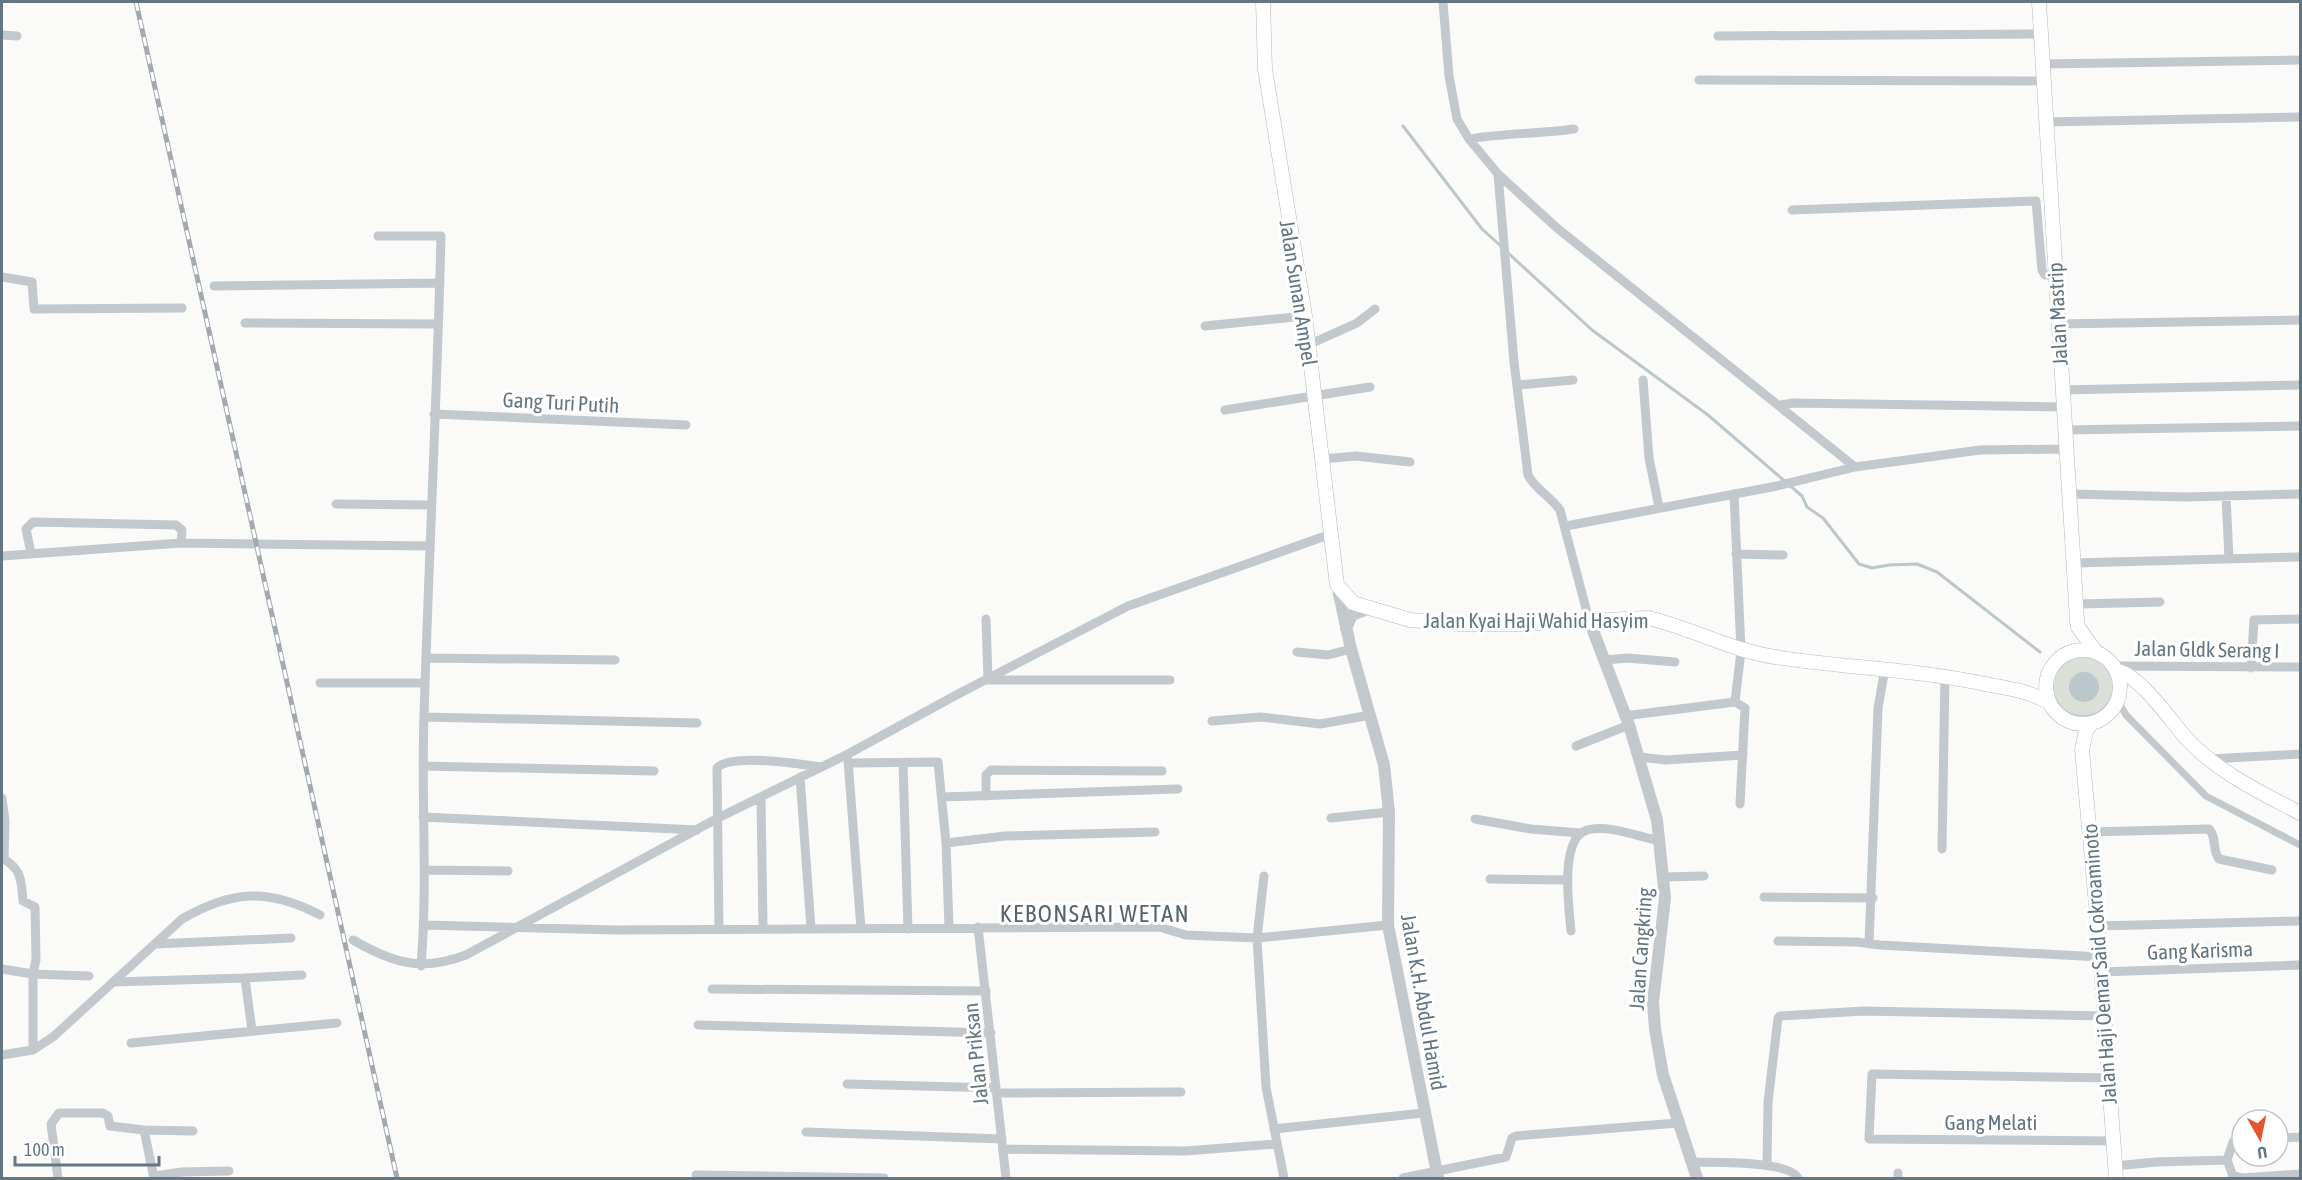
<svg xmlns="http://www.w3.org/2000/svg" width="2302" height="1180" font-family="'Asap Condensed',sans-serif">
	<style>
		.green { fill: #dadfd7 }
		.water { fill: #bbc7cb }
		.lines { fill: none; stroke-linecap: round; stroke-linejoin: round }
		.stream { stroke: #bbc7cb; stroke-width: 3 }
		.secondary-casing { stroke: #b3babf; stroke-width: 15 }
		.pedestrian { stroke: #c3c8cc; stroke-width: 7 }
		.minor { stroke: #c3c8cc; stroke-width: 9 }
		.tertiary { stroke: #c3c8cc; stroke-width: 12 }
		.secondary { stroke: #fff; stroke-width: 14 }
		.rail-casing { stroke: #a2aab0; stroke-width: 5 }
		.rail { stroke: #fff; stroke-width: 3; stroke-dasharray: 9; stroke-linecap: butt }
		.labels { text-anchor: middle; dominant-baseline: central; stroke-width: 6; stroke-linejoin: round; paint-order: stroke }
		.street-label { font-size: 21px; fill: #657683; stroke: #fff }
		.quarter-label { font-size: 24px; letter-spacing: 1.5px; fill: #57646e; stroke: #fff }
	</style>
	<rect width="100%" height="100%" fill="#fafaf8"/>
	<path class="green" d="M2053 686a30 30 0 1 1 60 0a30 30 0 1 1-60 0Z"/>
	<path class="water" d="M2069 687a15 15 0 1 1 30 0a15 15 0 1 1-30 0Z"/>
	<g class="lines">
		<path class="stream" d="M 1403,126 L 1482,229 L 1502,247
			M 1507,252 L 1592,330 L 1708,415 L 1802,496 L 1807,507 L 1823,518 L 1859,564 L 1872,568 L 1889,565 L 1917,564 L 1937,572 L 2040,652"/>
		<g class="secondary-casing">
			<path id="secondary" d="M 1263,2 L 1265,69 L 1305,316 L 1337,585 L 1353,603 L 1410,620 L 1460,624 L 1521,624 L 1648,618 C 1692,628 1729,650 1775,657 C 1845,668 1915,669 1985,684 C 2008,688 2029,691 2050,703
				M 2039,2 L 2077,620 L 2078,627 L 2096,652
				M2046 687a37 37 0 1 1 74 0a37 37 0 1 1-74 0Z
				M 2117,671 C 2140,675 2170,720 2186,738 C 2217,772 2260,792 2300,813
				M 2092,723 L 2086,731 L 2082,750 L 2098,926 L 2116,1178"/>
		</g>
		<path class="pedestrian" d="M2050 686a33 33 0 1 1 66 0a33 33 0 1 1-66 0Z
			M 2118,701 L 2126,715 L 2206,796 L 2300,845"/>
		<path class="minor" d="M 1443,2 L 1449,76 L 1457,119 L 1469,139 L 1498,174 L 1514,362 L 1528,475 C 1535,489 1551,497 1560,510 L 1589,620
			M 2,35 L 17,36
			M 1718,36 L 2040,34
			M 2042,64 L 2300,60
			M 1699,80 L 2043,81
			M 2045,122 L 2300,117
			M 1469,139 C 1504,133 1539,134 1574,129
			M 1498,174 L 1557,228 L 1855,467
			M 1792,210 L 2036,201 L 2042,270 L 2045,275 L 2055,275
			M 378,236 L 441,236 C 437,396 429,556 424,716 C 421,800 428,882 421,966
			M 2,277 L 32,282 L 34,309 L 182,308
			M 214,286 L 440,283
			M 245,323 L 438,324
			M 2057,324 L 2300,320
			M 1205,326 L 1305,316
			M 1308,345 L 1357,323 L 1375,309
			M 1643,380 L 1649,458 L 1659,507
			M 1518,385 L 1573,380
			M 2061,390 L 2300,385
			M 1781,405 L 1793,403 L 2063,407
			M 1225,410 L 1370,387
			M 434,414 L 686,425
			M 2064,430 L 2300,426
			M 1322,459 L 1356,456 L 1410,462
			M 2071,494 L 2186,497 L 2300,494
			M 2226,496 L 2229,559
			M 336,504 L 430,505
			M 1566,526 L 1777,486 L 1855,467 L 1980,450 L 2066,449
			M 31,553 L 26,529 L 33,522 L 176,525 L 182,530 L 181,543
			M 1736,554 L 1783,555
			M 2,556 L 181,543 L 429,546
			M 2075,563 L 2300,557
			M 2077,604 L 2160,602
			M 986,619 L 988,680 L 1170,680
			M 1297,652 L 1328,655 L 1351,649
			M 426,658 L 615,660
			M 1606,660 L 1627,658 L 1675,662
			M 2114,666 L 2300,667
			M 2251,668 L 2254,620 L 2300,619
			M 320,683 L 425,683
			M 1735,702 L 1745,708 L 1740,804
			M 1624,716 L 1735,702 L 1741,651 L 1734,494
			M 424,717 L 697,723
			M 1212,721 L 1261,717 L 1320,724 L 1371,715
			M 1576,746 L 1629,725
			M 1639,757 L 1666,760 L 1743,755
			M 2209,759 L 2300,754
			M 848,760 L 861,929
			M 848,763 L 938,762 L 946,843 L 949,927
			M 903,763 L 908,929
			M 423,766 L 654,771
			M 800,777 L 811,928
			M 986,796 L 986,775 L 991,770 L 1162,771
			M 943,797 L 1178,789
			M 2,798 L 5,821 L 4,859 L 2,859
			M 761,798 L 763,928
			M 423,817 L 697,830
			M 1331,818 L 1389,812
			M 1475,819 L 1531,829 L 1580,833
			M 2089,832 L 2209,829 C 2217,837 2212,851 2219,859 L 2272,870
			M 946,843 L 1005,836 L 1155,832
			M 1942,849 L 1945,675
			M 426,870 L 508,871
			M 1264,876 L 1257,938 L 1266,1087 L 1284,1178
			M 1664,877 L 1704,876
			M 1490,879 L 1567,880
			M 1764,897 L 1873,898
			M 424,925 L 615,930 L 1159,927 L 1186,935 L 1257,938 L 1388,925
			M 2098,926 L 2300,921
			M 978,927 L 1006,1178
			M 719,929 L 717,768 C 731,753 800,764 821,767
			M 1571,931 C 1569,909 1559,838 1587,830 C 1608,824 1639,837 1660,841
			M 353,940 C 393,963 421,972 466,955 L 716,819 L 848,754 L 960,693 L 1128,606 L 1331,534
			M 1778,941 L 1857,942 L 1880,945 L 2100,957
			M 155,944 L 291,938
			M 1869,944 L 1878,708 L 1885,668
			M 2,969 L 33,974 L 36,960 L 35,907 L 23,901 C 21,882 23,871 4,859
			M 2101,972 L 2300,965
			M 245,978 L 302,975
			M 114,982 L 245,978 L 252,1031
			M 712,989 L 986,991
			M 698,1025 L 991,1033
			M 131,1043 L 337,1023
			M 33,1050 L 33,974 L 89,976
			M 2,1055 L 33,1050 L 53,1037 L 182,919 C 232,890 269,888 320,915
			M 2108,1078 L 1872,1074 L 1869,1139 L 2113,1141
			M 847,1084 L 996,1088
			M 997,1093 L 1181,1092
			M 1274,1129 L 1423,1113
			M 806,1132 L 1002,1139
			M 2278,1138 L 2300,1137
			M 2242,1140 L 2233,1142 L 2227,1160 L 2233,1176 L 2243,1178
			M 1003,1149 L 1185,1151 L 1276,1144
			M 1692,1162 C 1712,1163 1789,1160 1798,1178
			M 1767,1165 L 1768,1102 L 1778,1018 L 1780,1016 L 1864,1011 L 2104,1016
			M 2115,1166 L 2156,1162 L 2227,1160
			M 1898,1173 L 1898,1178
			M 696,1175 L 884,1178
			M 154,1176 L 182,1172 L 229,1171
			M 58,1178 L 51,1124 L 59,1113 L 103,1113 L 108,1116 L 110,1126 L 144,1130
			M 154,1178 L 144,1130 L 193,1131
			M 1403,1178 L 1506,1157 L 1512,1138 L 1516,1136 L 1678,1123
			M 2243,1178 L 2300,1174"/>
		<path class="tertiary" d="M 1337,585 L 1351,649 L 1384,765 L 1389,812 L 1388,925 L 1438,1178
			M 1589,620 L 1629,725 L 1657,820 L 1665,898 L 1653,1002 L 1655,1029 L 1663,1075 L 1697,1178
			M 1346,628 L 1352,615 L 1368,609"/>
		<use href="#secondary" class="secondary"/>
		<g class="rail-casing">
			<path id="rail" d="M 136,2 L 397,1178"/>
		</g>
		<use href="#rail" class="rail"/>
	</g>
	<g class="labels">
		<g class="street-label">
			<text transform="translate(1299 293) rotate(81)">Jalan Sunan Ampel</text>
			<text transform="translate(2057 314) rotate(-93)">Jalan Mastrip</text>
			<text transform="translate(561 402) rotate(3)">Gang Turi Putih</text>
			<text x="1536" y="620">Jalan Kyai Haji Wahid Hasyim</text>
			<text transform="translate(2207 649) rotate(1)">Jalan Gldk Serang I</text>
			<text transform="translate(1640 949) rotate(-86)">Jalan Cangkring</text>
			<text transform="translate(2200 950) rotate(-2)">Gang Karisma</text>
			<text transform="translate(2099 964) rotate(-94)">Jalan Haji Oemar Said Cokroaminoto</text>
			<text transform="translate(1424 1002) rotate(80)">Jalan K.H. Abdul Hamid</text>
			<text transform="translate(975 1054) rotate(-96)">Jalan Priksan</text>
			<text x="1991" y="1122">Gang Melati</text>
		</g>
		<g class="quarter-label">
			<text x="1095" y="913">KEBONSARI WETAN</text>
		</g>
	</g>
	<rect width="2302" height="1180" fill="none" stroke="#657683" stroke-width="6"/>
	<g transform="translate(2260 1138) rotate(171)"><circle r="28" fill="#ffffff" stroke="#c1c8cd" stroke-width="1.5"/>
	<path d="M0-4.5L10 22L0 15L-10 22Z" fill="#e4572e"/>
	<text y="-9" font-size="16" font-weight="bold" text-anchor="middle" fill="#657683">U</text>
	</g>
	<path d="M15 1156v9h144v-9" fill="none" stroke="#657683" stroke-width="3"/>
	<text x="24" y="1156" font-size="18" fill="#657683" stroke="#ffffff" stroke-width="4.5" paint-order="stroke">100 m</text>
</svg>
